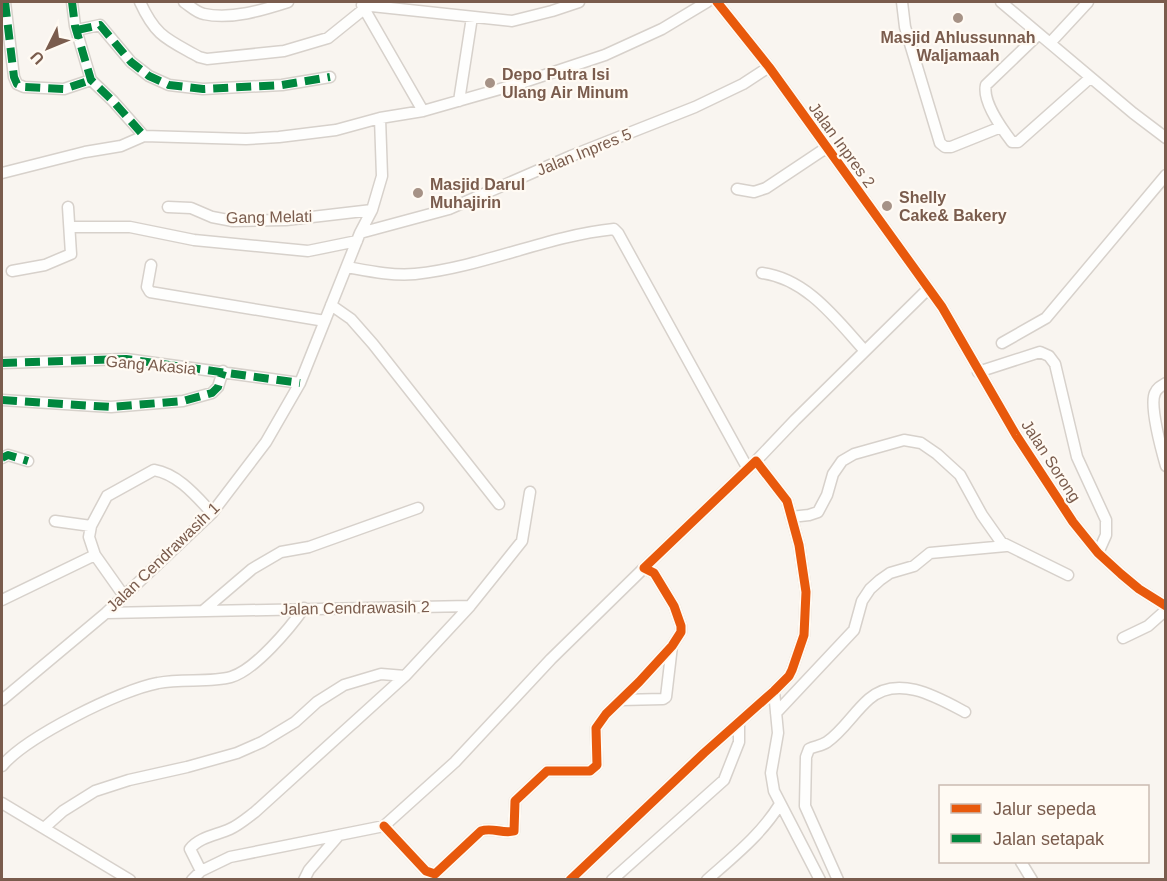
<svg xmlns="http://www.w3.org/2000/svg" width="1167" height="881" font-family="Helvetica,sans-serif">
	<style>
		.lines { fill: none; stroke-linecap: round; stroke-linejoin: round }
		.street-casing { stroke: #d7d1cb; stroke-width: 13 }
		.street { stroke: #fefefd; stroke-width: 10 }
		.quiet { stroke: #00873e; stroke-width: 8; stroke-dasharray: 15 8; stroke-linecap: butt }
		.cycleway-casing { stroke: #fffaf3; stroke-width: 13 }
		.cycleway { stroke: #e8590c; stroke-width: 9 }
		.poi-dot { fill: #a69286; stroke: #fffaf3; stroke-width: 2 }
		.labels { text-anchor: middle; dominant-baseline: central; stroke-width: 4.5; stroke-linejoin: round; paint-order: stroke }
		.poi-label { font-size: 16px; font-weight: bold; fill: #7a5c4d; stroke: #fffaf3; text-anchor: start }
		.street-label { font-size: 16px; fill: #7a5c4d; stroke: #fffaf3 }
	</style>
	<rect width="100%" height="100%" fill="#f9f5f0"/>
	<g class="lines">
		<g class="street-casing">
			<path id="street" d="M 5,2 L 14,77 L 17,84 L 24,87 L 64,89 L 91,80
				M 72,2 L 75,26 L 91,80 L 113,101 L 144,136
				M 140,2 C 156,37 167,39 199,57 L 207,59 L 284,51 L 328,38 L 364,9
				M 184,2 C 190,6 197,13 204,14 C 231,20 263,10 288,2
				M 717,2 L 769,67 L 942,307 L 1016,435 L 1073,522 L 1098,553 L 1121,574 L 1139,589 L 1166,606
				M 902,2 L 905,27 L 940,143 L 945,147 L 951,147 L 1001,127
				M 1001,2 L 1133,113 L 1166,138
				M 362,5 L 512,21 L 552,11 L 579,2
				M 362,5 L 423,111
				M 77,30 L 100,25 L 131,62 L 149,76 L 169,85 L 203,89 L 282,85 L 330,77
				M 1039,34 L 986,85 C 982,101 1002,129 1012,142 L 1018,142 L 1090,78
				M 1050,43 L 1088,2
				M 459,101 L 472,17
				M 2,173 L 85,152 L 121,146 L 144,136 L 246,139 L 279,137 L 336,130 L 380,118 L 423,111 L 521,83 L 605,55 L 662,29 L 707,2
				M 737,189 L 754,192 L 766,188 L 826,148
				M 168,207 L 191,208 L 212,217 L 233,221 L 286,220 L 372,210
				M 70,227 L 130,227 L 194,240 L 308,251 L 357,241
				M 360,233 L 449,209 L 571,156 L 695,107 L 743,84 L 769,67
				M 151,265 L 147,287 L 150,292 L 325,321
				M 347,267 C 369,271 392,276 415,274 C 483,267 546,236 614,229 L 618,233 L 748,469
				M 12,271 L 45,265 L 71,254 L 68,207
				M 762,273 C 807,279 836,319 865,351
				M 331,305 L 351,319 L 373,344 L 499,504
				M 1002,343 L 1046,318 L 1166,175
				M 2,363 L 126,359 L 300,383
				M 978,372 L 1040,352 L 1049,356 L 1055,364 L 1077,457 L 1106,520 L 1106,535 L 1098,553
				M 1166,383 C 1161,386 1157,388 1155,393 C 1149,405 1162,452 1166,466
				M 2,400 L 111,407 L 183,401 L 212,393 L 218,387 L 223,371
				M 2,458 L 8,455 L 28,461
				M 756,461 L 795,420 L 928,289
				M 791,517 L 809,515 L 818,512 L 827,495 L 833,474 L 842,461 L 854,454 L 904,440 L 921,443 L 937,454 L 960,475 L 982,515 L 1001,542 L 1068,575
				M 55,521 L 91,526
				M 95,555 L 89,537 L 91,526 L 107,496 L 154,470 C 178,474 196,496 212,513
				M 2,600 L 95,555 L 124,596
				M 204,610 L 252,569 L 281,552 L 309,547 L 418,508
				M 106,613 L 470,606 L 522,541 L 530,492
				M 1123,638 L 1148,626 L 1166,610
				M 774,691 L 778,733 L 771,773 L 774,791 L 820,880
				M 2,700 L 106,613 L 212,513 L 266,442 L 300,383 L 360,233 L 372,210 L 382,176 L 380,118
				M 620,700 L 663,699 L 666,697 L 672,646
				M 776,713 L 854,630 L 862,601 L 870,589 L 880,580 L 890,573 L 914,566 L 930,553 L 1006,546
				M 2,766 C 26,737 120,690 158,683 C 181,678 210,683 231,677 C 255,670 290,628 304,608
				M 2,803 L 130,880
				M 384,826 L 426,871 L 435,874 L 481,831 C 492,827 503,834 514,831 L 515,801 L 547,771 L 590,771 L 597,765 L 596,728 L 606,714 L 639,682 L 672,646 L 681,632 L 681,626 L 674,606 L 654,573 L 644,568 L 756,461 L 787,501 L 799,545 L 806,592 L 804,635 L 792,670 L 789,676 L 774,691 L 704,753 L 570,880
				M 44,828 L 63,811 L 95,791 L 129,780 L 187,767 L 237,753 L 262,742 L 295,722 L 317,702 L 344,685 L 381,674 L 405,676
				M 1021,862 L 1032,880
				M 201,871 L 190,849 C 199,837 217,835 230,829 C 239,825 247,818 255,812 L 405,676 L 470,606
				M 192,880 L 201,871 L 230,857 L 384,826 L 455,762 L 551,659 L 644,568
				M 304,880 L 309,870 L 339,835
				M 612,880 L 724,780 L 739,742 L 739,723
				M 707,880 C 734,856 761,835 780,804
				M 838,880 L 805,806 L 806,757 L 809,749 C 815,746 821,746 827,742 C 843,731 854,712 869,699 C 898,674 937,697 965,712"/>
		</g>
		<use href="#street" class="street"/>
		<path class="quiet" d="M 5,2 L 14,77 L 17,84 L 24,87 L 64,89 L 91,80
			M 72,2 L 75,26 L 91,80 L 113,101 L 144,136
			M 77,30 L 100,25 L 131,62 L 149,76 L 169,85 L 203,89 L 282,85 L 330,77
			M 2,363 L 126,359 L 300,383
			M 2,400 L 111,407 L 183,401 L 212,393 L 218,387 L 223,371
			M 2,458 L 8,455 L 28,461"/>
		<g class="cycleway-casing">
			<path id="cycleway" d="M 717,2 L 769,67 L 942,307 L 1016,435 L 1073,522 L 1098,553 L 1121,574 L 1139,589 L 1166,606
				M 384,826 L 426,871 L 435,874 L 481,831 C 492,827 503,834 514,831 L 515,801 L 547,771 L 590,771 L 597,765 L 596,728 L 606,714 L 639,682 L 672,646 L 681,632 L 681,626 L 674,606 L 654,573 L 644,568 L 756,461 L 787,501 L 799,545 L 806,592 L 804,635 L 792,670 L 789,676 L 774,691 L 704,753 L 570,880"/>
		</g>
		<use href="#cycleway" class="cycleway"/>
	</g>
	<g class="poi-dot">
		<circle cx="958" cy="18" r="6"/>
		<circle cx="490" cy="83" r="6"/>
		<circle cx="418" cy="193" r="6"/>
		<circle cx="887" cy="206" r="6"/>
	</g>
	<g class="labels">
		<g class="poi-label">
			<text x="958" y="37" text-anchor="middle">Masjid Ahlussunnah<tspan x="958" dy="18">Waljamaah</tspan></text>
			<text x="502" y="74">Depo Putra Isi<tspan x="502" dy="18">Ulang Air Minum</tspan></text>
			<text x="430" y="184">Masjid Darul<tspan x="430" dy="18">Muhajirin</tspan></text>
			<text x="899" y="197">Shelly<tspan x="899" dy="18">Cake&amp; Bakery</tspan></text>
		</g>
		<g class="street-label">
			<text transform="translate(842 145) rotate(54)">Jalan Inpres 2</text>
			<text transform="translate(584 152) rotate(-22)">Jalan Inpres 5</text>
			<text transform="translate(269 217) rotate(-1)">Gang Melati</text>
			<text transform="translate(151 365) rotate(5)">Gang Akasia</text>
			<text transform="translate(1051 461) rotate(57)">Jalan Sorong</text>
			<text transform="translate(163 557) rotate(-44)">Jalan Cendrawasih 1</text>
			<text transform="translate(355 608) rotate(-1)">Jalan Cendrawasih 2</text>
		</g>
	</g>
	<rect width="1167" height="881" fill="none" stroke="#7a5c4d" stroke-width="6"/>
	<rect x="939" y="785" width="210" height="78" fill="#fffaf3" stroke="#cabbb1" stroke-width="1.5"/>
	<rect x="951" y="804" width="30" height="9" fill="#e8590c" stroke="#cabbb1" stroke-width="1.5"/>
	<text x="993" y="815" font-size="18" fill="#7a5c4d">Jalur sepeda</text>
	<rect x="951" y="834" width="30" height="9" fill="#00873e" stroke="#cabbb1" stroke-width="1.5"/>
	<text x="993" y="845" font-size="18" fill="#7a5c4d">Jalan setapak</text>
	<g transform="translate(48 48) rotate(227)" stroke="#fffaf3" stroke-width="4.5" paint-order="stroke">
	<path d="M0-4.5L10 22L0 15L-10 22Z" fill="#7a5c4d"/>
	<text y="-9" font-size="16" font-weight="bold" text-anchor="middle" fill="#7a5c4d">U</text>
	</g>
</svg>
